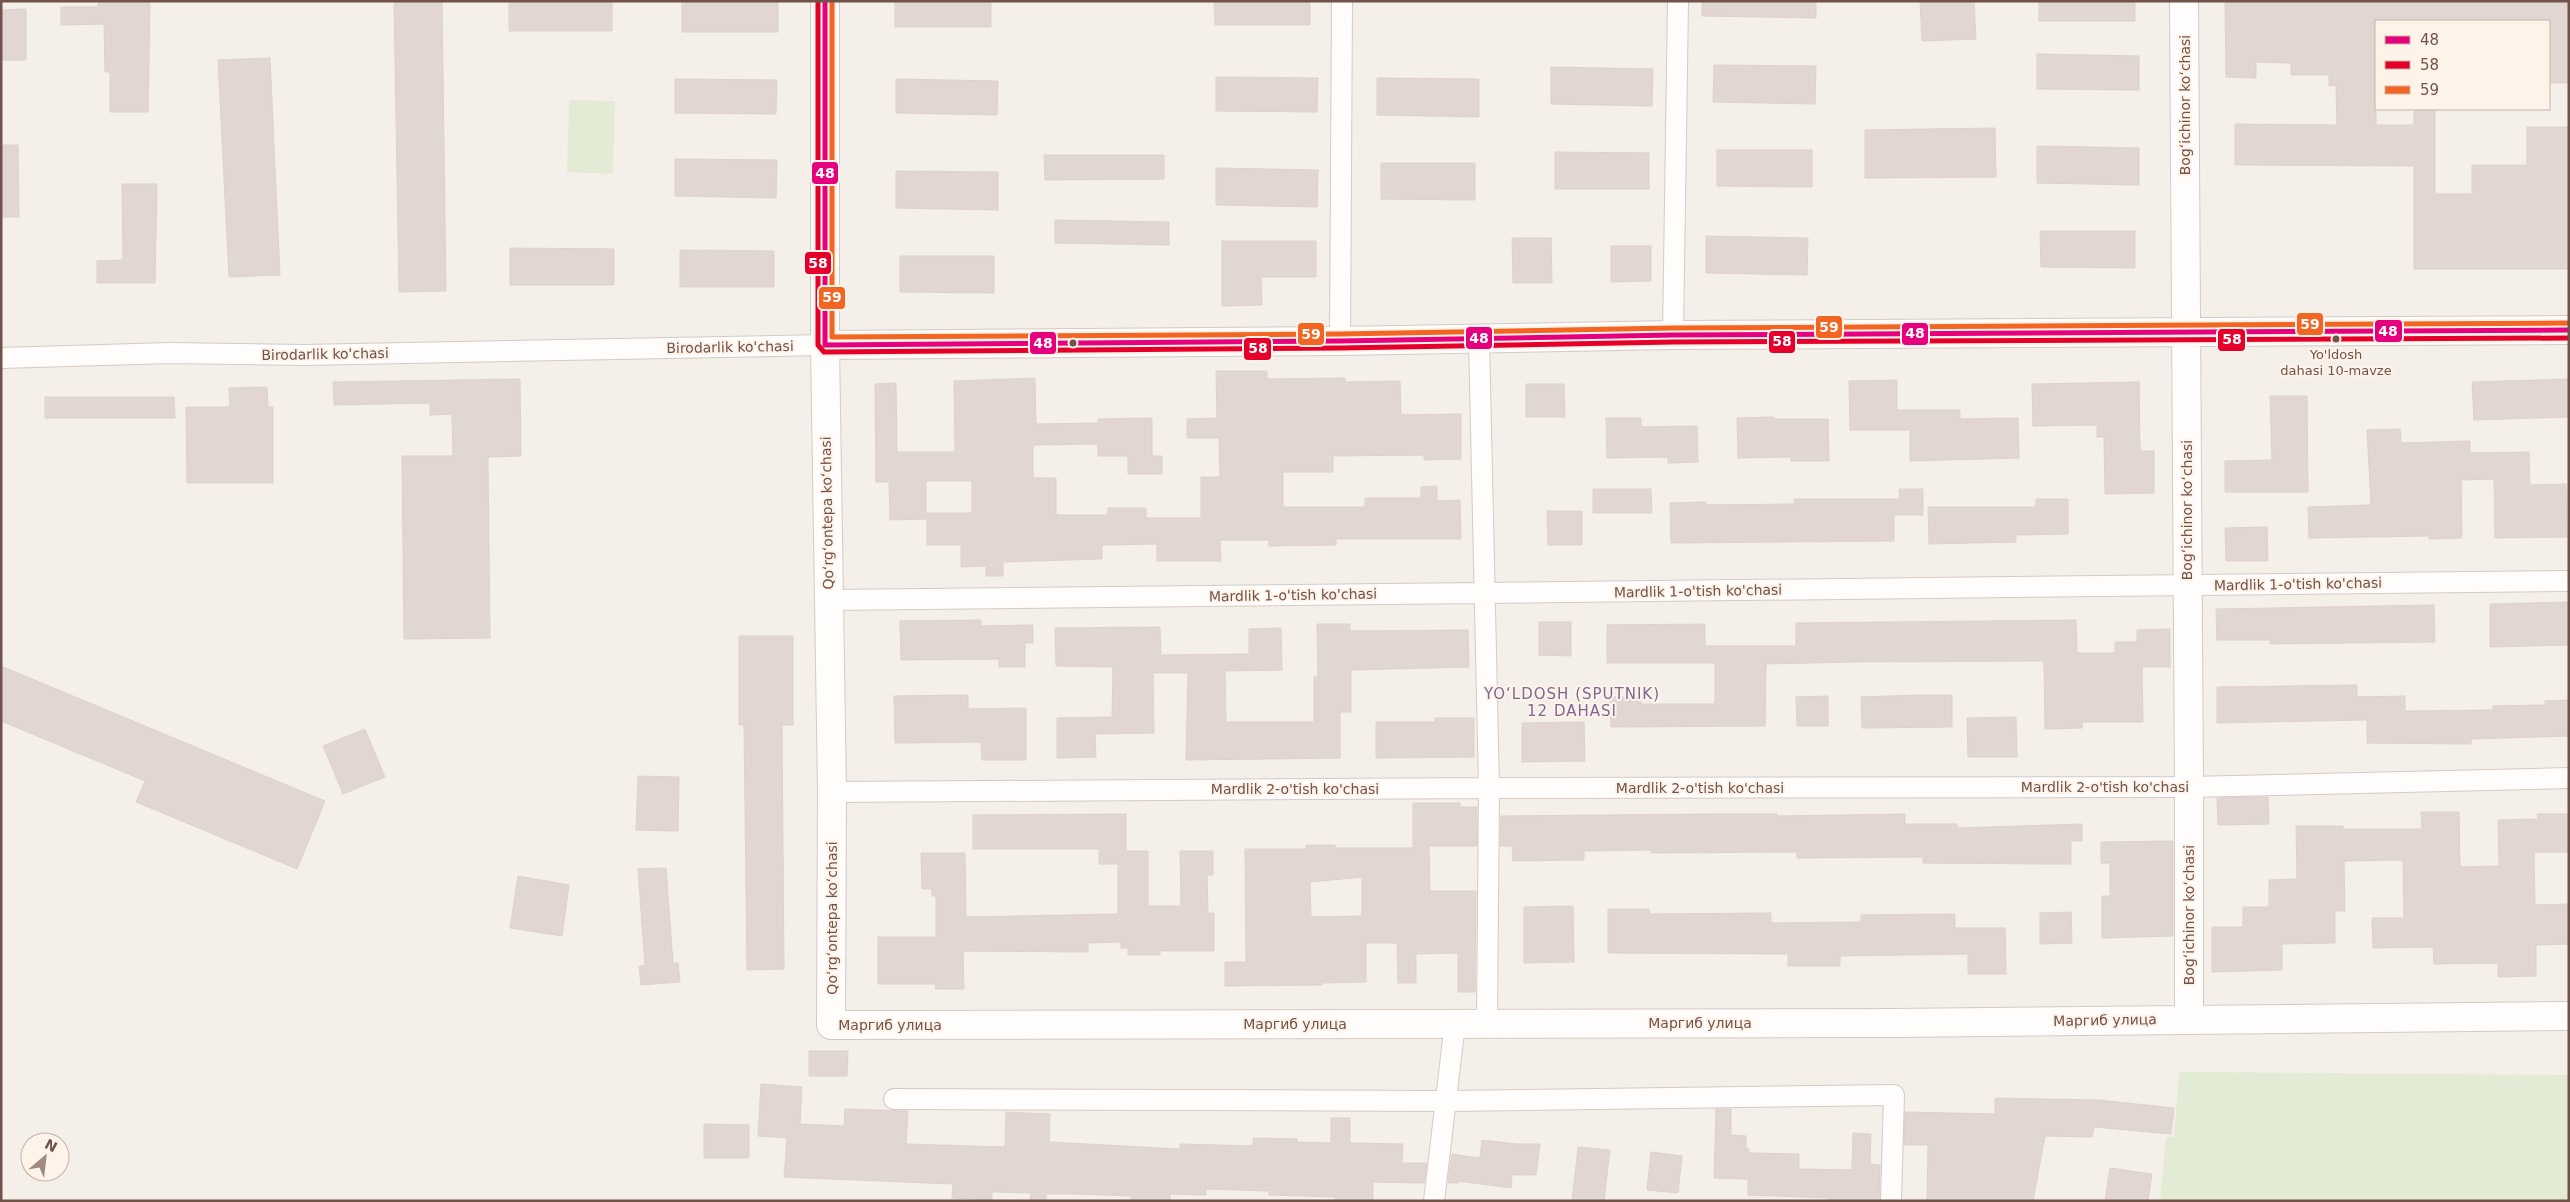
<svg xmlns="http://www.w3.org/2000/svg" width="2570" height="1202" font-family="'DejaVu Sans',sans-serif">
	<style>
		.green { fill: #e4ebd4 }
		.building { fill: #e1d6d1; stroke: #ddd1cb; fill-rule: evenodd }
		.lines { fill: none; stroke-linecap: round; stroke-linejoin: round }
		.street-casing { stroke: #d4cac6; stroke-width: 22 }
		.secondary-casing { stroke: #d4cac5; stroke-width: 30 }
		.street { stroke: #fefdfc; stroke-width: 20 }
		.secondary { stroke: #fefdfc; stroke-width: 28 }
		.bus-1-casing { stroke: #fef3e9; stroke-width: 9 }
		.bus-2-casing { stroke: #fef3e9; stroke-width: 9 }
		.bus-3-casing { stroke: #fef3e9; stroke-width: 9 }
		.bus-1 { stroke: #e5007d; stroke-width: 5 }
		.bus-2 { stroke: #e4002b; stroke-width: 5 }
		.bus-3 { stroke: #f26522; stroke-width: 5 }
		.bus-dot { fill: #71534a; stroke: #fef3e9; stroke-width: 2 }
		.labels { text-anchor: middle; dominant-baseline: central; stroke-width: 4; stroke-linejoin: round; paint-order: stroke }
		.bus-label { font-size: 13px; fill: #71534a; stroke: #fef3e9 }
		.street-label { font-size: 14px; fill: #71534a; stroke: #fef3e9 }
		.neighbourhood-label { font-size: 15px; letter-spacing: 1px; fill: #7f6694; stroke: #fef3e9 }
		.line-badge { stroke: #fef3e9; stroke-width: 2 }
		.badge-label { font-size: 14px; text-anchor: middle; font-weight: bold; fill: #fff }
	</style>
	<rect width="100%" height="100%" fill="#f5efe9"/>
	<path class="green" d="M 569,100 L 615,101 L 613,174 L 567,172 Z
		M 2179,1072 L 2569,1075 L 2569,1201 L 2160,1201 L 2166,1137 L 2174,1137 Z"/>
	<path class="building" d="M 98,1 L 150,1 L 148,112 L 110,112 L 110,72 L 105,72 L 104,24 L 61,25 L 61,7 L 98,7 Z
		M 394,1 L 442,1 L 446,291 L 399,292 Z
		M 509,1 L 612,1 L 612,31 L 509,31 Z
		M 682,1 L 778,1 L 778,32 L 682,32 Z
		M 895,1 L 991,1 L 991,27 L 895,27 Z
		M 1214,1 L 1310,1 L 1310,25 L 1215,25 Z
		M 1702,1 L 1816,1 L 1816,18 L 1702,16 Z
		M 1920,1 L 1974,1 L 1976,39 L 1922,41 Z
		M 2039,1 L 2135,1 L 2135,21 L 2039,21 Z
		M 2225,1 L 2569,1 L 2569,83 L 2549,83 L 2549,21 L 2376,21 L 2376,125 L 2414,125 L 2414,109 L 2435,109 L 2435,194 L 2472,194 L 2472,165 L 2527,165 L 2527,127 L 2569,127 L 2569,269 L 2414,269 L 2414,166 L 2235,165 L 2235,124 L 2337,125 L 2336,85 L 2329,86 L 2329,75 L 2291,75 L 2291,63 L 2256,62 L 2256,78 L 2226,77 Z
		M 26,9 L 26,60 L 1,60 L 1,10 Z
		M 2037,54 L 2139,56 L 2139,90 L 2037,89 Z
		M 270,58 L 280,275 L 229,277 L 218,60 Z
		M 1714,65 L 1816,66 L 1815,104 L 1713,102 Z
		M 1551,67 L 1653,69 L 1652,106 L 1551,104 Z
		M 1216,77 L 1318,78 L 1317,112 L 1216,111 Z
		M 1377,78 L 1479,79 L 1479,117 L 1377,115 Z
		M 675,79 L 777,80 L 776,114 L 675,113 Z
		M 896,79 L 998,81 L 997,115 L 896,113 Z
		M 1995,128 L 1996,177 L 1865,178 L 1865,130 Z
		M 1,145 L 18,145 L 19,217 L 1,217 Z
		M 2037,146 L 2139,148 L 2139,185 L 2037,183 Z
		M 1717,150 L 1812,150 L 1812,187 L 1717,186 Z
		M 1555,152 L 1649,153 L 1649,189 L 1555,189 Z
		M 1044,155 L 1164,155 L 1164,179 L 1045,180 Z
		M 675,159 L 777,160 L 776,198 L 675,196 Z
		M 1381,163 L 1475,163 L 1475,200 L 1381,199 Z
		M 1216,168 L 1318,170 L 1317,207 L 1216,205 Z
		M 896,171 L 998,172 L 998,210 L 896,208 Z
		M 122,184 L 157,184 L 155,283 L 97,283 L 97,261 L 123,260 Z
		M 1055,220 L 1169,222 L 1169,245 L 1055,243 Z
		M 2040,231 L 2135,231 L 2135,268 L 2041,267 Z
		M 1706,236 L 1808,238 L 1807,275 L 1706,273 Z
		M 1512,238 L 1551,238 L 1552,283 L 1513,283 Z
		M 1222,241 L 1316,241 L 1316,277 L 1261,277 L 1262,305 L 1222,306 Z
		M 1611,246 L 1651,246 L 1651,281 L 1611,282 Z
		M 510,248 L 614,249 L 614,285 L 510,285 Z
		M 680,250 L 774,251 L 774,287 L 680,287 Z
		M 900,256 L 994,256 L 994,293 L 900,292 Z
		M 1216,371 L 1267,371 L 1267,379 L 1345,378 L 1345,382 L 1400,381 L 1401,415 L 1461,414 L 1461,459 L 1424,460 L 1424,455 L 1333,456 L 1333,472 L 1283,472 L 1283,507 L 1365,507 L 1365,498 L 1421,498 L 1421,487 L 1437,486 L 1437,501 L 1460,500 L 1461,539 L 1336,539 L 1336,545 L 1269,546 L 1269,540 L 1220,540 L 1221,561 L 1157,561 L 1157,544 L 1102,545 L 1102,559 L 1003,562 L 1003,576 L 986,576 L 986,566 L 961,567 L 961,545 L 927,545 L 927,513 L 972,513 L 972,481 L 926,481 L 926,519 L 890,520 L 889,482 L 876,482 L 875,384 L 896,383 L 897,452 L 955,452 L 954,381 L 1035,378 L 1036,424 L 1098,423 L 1098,419 L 1152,418 L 1152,456 L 1162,456 L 1162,474 L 1128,474 L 1128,456 L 1098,456 L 1098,444 L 1033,445 L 1033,478 L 1056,478 L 1056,515 L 1108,515 L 1108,508 L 1146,508 L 1146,518 L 1201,518 L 1201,477 L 1220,477 L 1219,438 L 1187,438 L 1187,419 L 1217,418 Z
		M 520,379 L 521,456 L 488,457 L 490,638 L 404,639 L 402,456 L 453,456 L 452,414 L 430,415 L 430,403 L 334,405 L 333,382 Z
		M 2569,379 L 2569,417 L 2474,420 L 2472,382 Z
		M 1897,380 L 1897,410 L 1960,410 L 1960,419 L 2018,418 L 2019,458 L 1910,461 L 1910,430 L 1850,430 L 1849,381 Z
		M 2139,382 L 2140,451 L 2154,451 L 2154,493 L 2105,494 L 2104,437 L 2097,437 L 2097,425 L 2033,426 L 2032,384 Z
		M 1526,384 L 1564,384 L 1565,417 L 1526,417 Z
		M 267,387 L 268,407 L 273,407 L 273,483 L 187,483 L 186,407 L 230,407 L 229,388 Z
		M 2270,396 L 2307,396 L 2308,492 L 2225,492 L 2225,461 L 2272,460 Z
		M 45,397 L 174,397 L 175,418 L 45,418 Z
		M 1774,417 L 1774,419 L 1828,419 L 1829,461 L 1791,461 L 1791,457 L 1738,458 L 1737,418 Z
		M 1606,418 L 1641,418 L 1641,427 L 1697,426 L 1698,462 L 1668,463 L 1668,457 L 1607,458 Z
		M 2400,429 L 2401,443 L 2470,441 L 2470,453 L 2529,452 L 2530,485 L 2566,484 L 2567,537 L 2495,538 L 2494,479 L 2461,480 L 2462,538 L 2429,539 L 2429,536 L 2309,538 L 2308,507 L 2371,505 L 2367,430 Z
		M 1593,489 L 1651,489 L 1652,513 L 1593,513 Z
		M 1899,489 L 1923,489 L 1923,515 L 1894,515 L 1894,541 L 1671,543 L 1670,503 L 1706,502 L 1706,505 L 1794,504 L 1794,499 L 1900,499 Z
		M 2036,499 L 2068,499 L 2068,534 L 2016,535 L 2016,542 L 1929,544 L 1928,507 L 2036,507 Z
		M 1547,511 L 1582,511 L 1582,545 L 1548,545 Z
		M 2267,527 L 2268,561 L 2226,561 L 2225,528 Z
		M 2569,602 L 2569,645 L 2490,647 L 2490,604 Z
		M 2434,605 L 2435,642 L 2270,644 L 2270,640 L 2217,640 L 2216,609 Z
		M 981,620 L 981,626 L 1033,625 L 1033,643 L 1025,643 L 1025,667 L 999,667 L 999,659 L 901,660 L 900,621 Z
		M 2076,620 L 2077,653 L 2115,653 L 2115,642 L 2137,642 L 2137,630 L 2170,629 L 2170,667 L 2142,667 L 2143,722 L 2082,722 L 2082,728 L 2045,729 L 2044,661 L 1853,662 L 1766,664 L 1765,726 L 1611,727 L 1610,697 L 1640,697 L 1641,704 L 1715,704 L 1715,663 L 1607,663 L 1607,625 L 1705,624 L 1705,646 L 1796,646 L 1796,623 Z
		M 1539,622 L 1571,622 L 1571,656 L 1539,655 Z
		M 1317,624 L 1350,624 L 1350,631 L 1468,630 L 1469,667 L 1351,670 L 1351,712 L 1340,712 L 1340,758 L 1186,760 L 1188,673 L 1153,673 L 1154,733 L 1095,734 L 1096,757 L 1057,758 L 1057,718 L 1112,717 L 1113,667 L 1056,666 L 1055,628 L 1160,627 L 1161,655 L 1249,654 L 1249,629 L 1281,628 L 1282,670 L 1225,671 L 1226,722 L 1314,722 L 1314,677 L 1318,677 Z
		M 739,636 L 793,636 L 793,725 L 782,725 L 784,969 L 747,970 L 744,725 L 739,725 Z
		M 1,666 L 325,801 L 297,869 L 136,802 L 145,781 L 1,721 Z
		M 2357,685 L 2357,697 L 2405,696 L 2405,711 L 2493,710 L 2493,706 L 2545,705 L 2545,701 L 2569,700 L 2569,736 L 2471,739 L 2471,744 L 2367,743 L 2367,720 L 2217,723 L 2217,687 Z
		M 968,695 L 968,709 L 1026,708 L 1026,760 L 982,760 L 981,742 L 895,743 L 894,696 Z
		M 1919,695 L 1952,695 L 1952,727 L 1862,728 L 1861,697 Z
		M 1828,696 L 1828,726 L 1797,726 L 1796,697 Z
		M 2016,717 L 2017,757 L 1968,757 L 1967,718 Z
		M 1435,718 L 1474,718 L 1474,757 L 1376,758 L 1376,722 L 1435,722 Z
		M 1584,722 L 1585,761 L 1522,762 L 1522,723 Z
		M 365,729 L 385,777 L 343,794 L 323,746 Z
		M 638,776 L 679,777 L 678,831 L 636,830 Z
		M 2268,797 L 2269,824 L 2218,825 L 2217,798 Z
		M 1413,803 L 1460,803 L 1460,807 L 1477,807 L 1477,846 L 1429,846 L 1430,891 L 1476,891 L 1475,992 L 1458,992 L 1458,953 L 1416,954 L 1416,983 L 1398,983 L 1397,943 L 1366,943 L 1366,982 L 1322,983 L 1322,985 L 1225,986 L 1225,962 L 1246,962 L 1245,849 L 1306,849 L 1306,845 L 1335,845 L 1335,848 L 1413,848 ZM 1362,877 L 1362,916 L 1311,917 L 1310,882 Z
		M 2421,812 L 2459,812 L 2460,867 L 2499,866 L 2498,820 L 2538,819 L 2537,814 L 2569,814 L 2569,852 L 2534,852 L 2535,905 L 2569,904 L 2569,944 L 2536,945 L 2536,976 L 2498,977 L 2498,963 L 2434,964 L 2433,947 L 2373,948 L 2372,918 L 2404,918 L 2403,860 L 2344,861 L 2345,911 L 2335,911 L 2335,943 L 2282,944 L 2282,970 L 2212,972 L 2212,927 L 2243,927 L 2243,907 L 2269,907 L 2269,880 L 2297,879 L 2296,826 L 2343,826 L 2343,829 L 2422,829 Z
		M 1126,814 L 1126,851 L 1148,851 L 1148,906 L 1181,906 L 1180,851 L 1213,851 L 1213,875 L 1207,875 L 1208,913 L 1214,913 L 1214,951 L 1160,951 L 1160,955 L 1128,955 L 1128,948 L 1121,948 L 1121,942 L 1088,943 L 1088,952 L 963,951 L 964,989 L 935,989 L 936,984 L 878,984 L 878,937 L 936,937 L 936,896 L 932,896 L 932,889 L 922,889 L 921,853 L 965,853 L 966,917 L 1118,914 L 1118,864 L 1099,864 L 1099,849 L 973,849 L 973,815 Z
		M 1710,814 L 1777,814 L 1777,816 L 1905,814 L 1905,824 L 1957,824 L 1957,828 L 2082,824 L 2082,841 L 2071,841 L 2071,864 L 2046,864 L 1923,863 L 1923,857 L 1797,858 L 1797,852 L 1651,853 L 1651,850 L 1584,851 L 1584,860 L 1513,861 L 1512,846 L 1500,846 L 1501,816 Z
		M 2173,841 L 2173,936 L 2102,938 L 2102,896 L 2110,896 L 2110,863 L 2101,863 L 2101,842 Z
		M 666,868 L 673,963 L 678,963 L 680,982 L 641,985 L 639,966 L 645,966 L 638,869 Z
		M 518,876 L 569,885 L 562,936 L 510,928 Z
		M 1573,906 L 1574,962 L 1524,963 L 1524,907 Z
		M 1608,909 L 1649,909 L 1650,914 L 1771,913 L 1771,923 L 1861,922 L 1861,915 L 1955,914 L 1955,928 L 2005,928 L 2006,974 L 1968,974 L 1968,954 L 1840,956 L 1840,966 L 1788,966 L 1788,954 L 1608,953 Z
		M 2071,912 L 2072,943 L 2040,944 L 2040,913 Z
		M 809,1051 L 848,1051 L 847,1076 L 809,1076 Z
		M 761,1084 L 802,1087 L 800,1124 L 844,1126 L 845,1109 L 908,1111 L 906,1144 L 1005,1147 L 1006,1112 L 1050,1114 L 1049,1142 L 1180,1149 L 1180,1144 L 1253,1146 L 1253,1138 L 1297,1139 L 1297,1142 L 1331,1143 L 1331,1118 L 1350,1118 L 1350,1143 L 1403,1144 L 1402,1163 L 1427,1163 L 1424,1183 L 1373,1182 L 1373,1201 L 1335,1201 L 1335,1197 L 1269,1195 L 1269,1191 L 1206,1189 L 1206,1195 L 1170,1194 L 1170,1201 L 1131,1201 L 1131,1196 L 1078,1194 L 1046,1194 L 1046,1201 L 1030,1201 L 1031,1193 L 992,1192 L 992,1200 L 952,1198 L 953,1184 L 784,1177 L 787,1138 L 758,1136 Z
		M 1995,1098 L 2099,1100 L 2174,1108 L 2171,1134 L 2094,1127 L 2092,1137 L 2045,1136 L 2033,1201 L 1927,1201 L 1928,1145 L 1904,1145 L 1905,1112 L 1995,1114 Z
		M 1716,1109 L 1731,1109 L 1731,1135 L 1746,1136 L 1746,1149 L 1749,1149 L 1749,1153 L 1799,1154 L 1799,1169 L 1852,1170 L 1853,1133 L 1871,1134 L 1870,1164 L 1880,1165 L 1879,1201 L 1829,1201 L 1829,1198 L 1748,1195 L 1748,1179 L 1714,1178 Z
		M 704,1124 L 749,1125 L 749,1158 L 704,1158 Z
		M 1482,1140 L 1516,1144 L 1540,1144 L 1536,1175 L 1512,1175 L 1511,1188 L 1458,1181 L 1458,1183 L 1448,1183 L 1452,1154 L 1480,1158 Z
		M 1578,1147 L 1610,1150 L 1604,1201 L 1572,1201 Z
		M 1651,1152 L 1682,1156 L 1678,1193 L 1647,1190 Z
		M 2110,1168 L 2152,1174 L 2148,1201 L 2105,1201 Z"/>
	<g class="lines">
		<g class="street-casing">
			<path id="street" d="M 1673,335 L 1678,1
				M 1479,338 L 1489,788 L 1487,1023
				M 1340,341 L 1342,1
				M 1,358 L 170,353 L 303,355 L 825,345
				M 828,600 L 2569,581
				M 832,792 L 1489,788 L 2189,787 L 2569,778
				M 894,1099 L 1446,1101 L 1894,1095 L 1891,1201
				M 1434,1201 L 1455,1023"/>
		</g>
		<g class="secondary-casing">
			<path id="secondary" d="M 825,1 L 825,345 L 832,792 L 831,1025 L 1895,1023 L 2569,1016
				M 2184,1 L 2189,787 L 2189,1019
				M 825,345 L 1340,341 L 1673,335 L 2569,330"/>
		</g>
		<use href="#street" class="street"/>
		<use href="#secondary" class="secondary"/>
		<g class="bus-1-casing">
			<path id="bus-1" d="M 825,1 L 825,345
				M 825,345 L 1340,341 L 1673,335 L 2569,330"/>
		</g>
		<g class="bus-2-casing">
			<path id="bus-2" d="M 818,1 L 818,345 L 824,352 L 1340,348 L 1673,342 L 2569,338"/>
		</g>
		<g class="bus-3-casing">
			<path id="bus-3" d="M 832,1 L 832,337 L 1340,334 L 1673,328 L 2569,323"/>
		</g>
		<use href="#bus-1" class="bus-1"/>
		<use href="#bus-2" class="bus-2"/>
		<use href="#bus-3" class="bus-3"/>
	</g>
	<g class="bus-dot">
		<circle cx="2336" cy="339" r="4.5"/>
		<circle cx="1073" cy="343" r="4.5"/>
	</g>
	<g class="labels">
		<g class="bus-label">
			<text x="2336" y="354">Yo'ldosh<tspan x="2336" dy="16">dahasi 10-mavze</tspan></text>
		</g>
		<g class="street-label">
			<text transform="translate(2185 105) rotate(-90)">Bogʻichinor koʻchasi</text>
			<text transform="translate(730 347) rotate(-1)">Birodarlik ko'chasi</text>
			<text transform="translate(325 354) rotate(-1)">Birodarlik ko'chasi</text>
			<text transform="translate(2187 510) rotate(-90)">Bogʻichinor koʻchasi</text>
			<text transform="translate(827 513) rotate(-91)">Qoʻrgʻontepa koʻchasi</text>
			<text transform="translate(2298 584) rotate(-1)">Mardlik 1-o'tish ko'chasi</text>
			<text transform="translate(1698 591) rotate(-1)">Mardlik 1-o'tish ko'chasi</text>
			<text transform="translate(1293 595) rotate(-1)">Mardlik 1-o'tish ko'chasi</text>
			<text x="2105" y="787">Mardlik 2-o'tish ko'chasi</text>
			<text x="1700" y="788">Mardlik 2-o'tish ko'chasi</text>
			<text x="1295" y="789">Mardlik 2-o'tish ko'chasi</text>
			<text transform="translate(2189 915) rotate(-90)">Bogʻichinor koʻchasi</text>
			<text transform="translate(832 918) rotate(-90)">Qoʻrgʻontepa koʻchasi</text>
			<text transform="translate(2105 1020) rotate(-1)">Маргиб улица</text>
			<text x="1700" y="1023">Маргиб улица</text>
			<text x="1295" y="1024">Маргиб улица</text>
			<text x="890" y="1025">Маргиб улица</text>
		</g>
		<g class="neighbourhood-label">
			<text x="1572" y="694">YO‘LDOSH (SPUTNIK)<tspan x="1572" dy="17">12 DAHASI</tspan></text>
		</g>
	</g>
	<g class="line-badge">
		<rect x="811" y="161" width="28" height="24" rx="5" fill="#e5007d"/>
		<rect x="804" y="251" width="28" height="24" rx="5" fill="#e4002b"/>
		<rect x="818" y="286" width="28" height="24" rx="5" fill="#f26522"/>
		<rect x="2296" y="312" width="28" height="24" rx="5" fill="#f26522"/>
		<rect x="1815" y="315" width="28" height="24" rx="5" fill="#f26522"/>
		<rect x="2374" y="319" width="29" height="24" rx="5" fill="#e5007d"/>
		<rect x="1901" y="322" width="28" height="24" rx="5" fill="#e5007d"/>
		<rect x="1297" y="322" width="28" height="24" rx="5" fill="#f26522"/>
		<rect x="1465" y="326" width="28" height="24" rx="5" fill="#e5007d"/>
		<rect x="2217" y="328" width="29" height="24" rx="5" fill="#e4002b"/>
		<rect x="1768" y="330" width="28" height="24" rx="5" fill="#e4002b"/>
		<rect x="1029" y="331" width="28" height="24" rx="5" fill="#e5007d"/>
		<rect x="1243" y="337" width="29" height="24" rx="5" fill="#e4002b"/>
	</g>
	<g class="badge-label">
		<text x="825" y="178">48</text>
		<text x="818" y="268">58</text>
		<text x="832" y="302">59</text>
		<text x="2310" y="329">59</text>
		<text x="1829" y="332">59</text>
		<text x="2388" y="336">48</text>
		<text x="1915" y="338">48</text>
		<text x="1311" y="339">59</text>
		<text x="1479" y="343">48</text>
		<text x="2232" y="344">58</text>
		<text x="1782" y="346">58</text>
		<text x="1043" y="348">48</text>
		<text x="1258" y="353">58</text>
	</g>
	<rect width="2570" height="1202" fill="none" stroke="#71534a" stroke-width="5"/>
	<rect x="2375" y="20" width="175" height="90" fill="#fef3e9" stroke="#c6b3a9"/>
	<rect x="2385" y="36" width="25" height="8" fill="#e5007d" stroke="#c6b3a9"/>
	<text x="2420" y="45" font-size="15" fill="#71534a">48</text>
	<rect x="2385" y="61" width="25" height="8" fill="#e4002b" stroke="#c6b3a9"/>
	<text x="2420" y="70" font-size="15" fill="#71534a">58</text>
	<rect x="2385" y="86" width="25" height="8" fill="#f26522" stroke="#c6b3a9"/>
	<text x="2420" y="95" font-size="15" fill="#71534a">59</text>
	<g transform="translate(45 1157) rotate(28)"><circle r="24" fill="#fef3e9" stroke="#c6b3a9"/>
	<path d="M0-4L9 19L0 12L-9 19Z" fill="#9f8a82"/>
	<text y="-8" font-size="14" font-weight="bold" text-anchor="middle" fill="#71534a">N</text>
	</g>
</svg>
